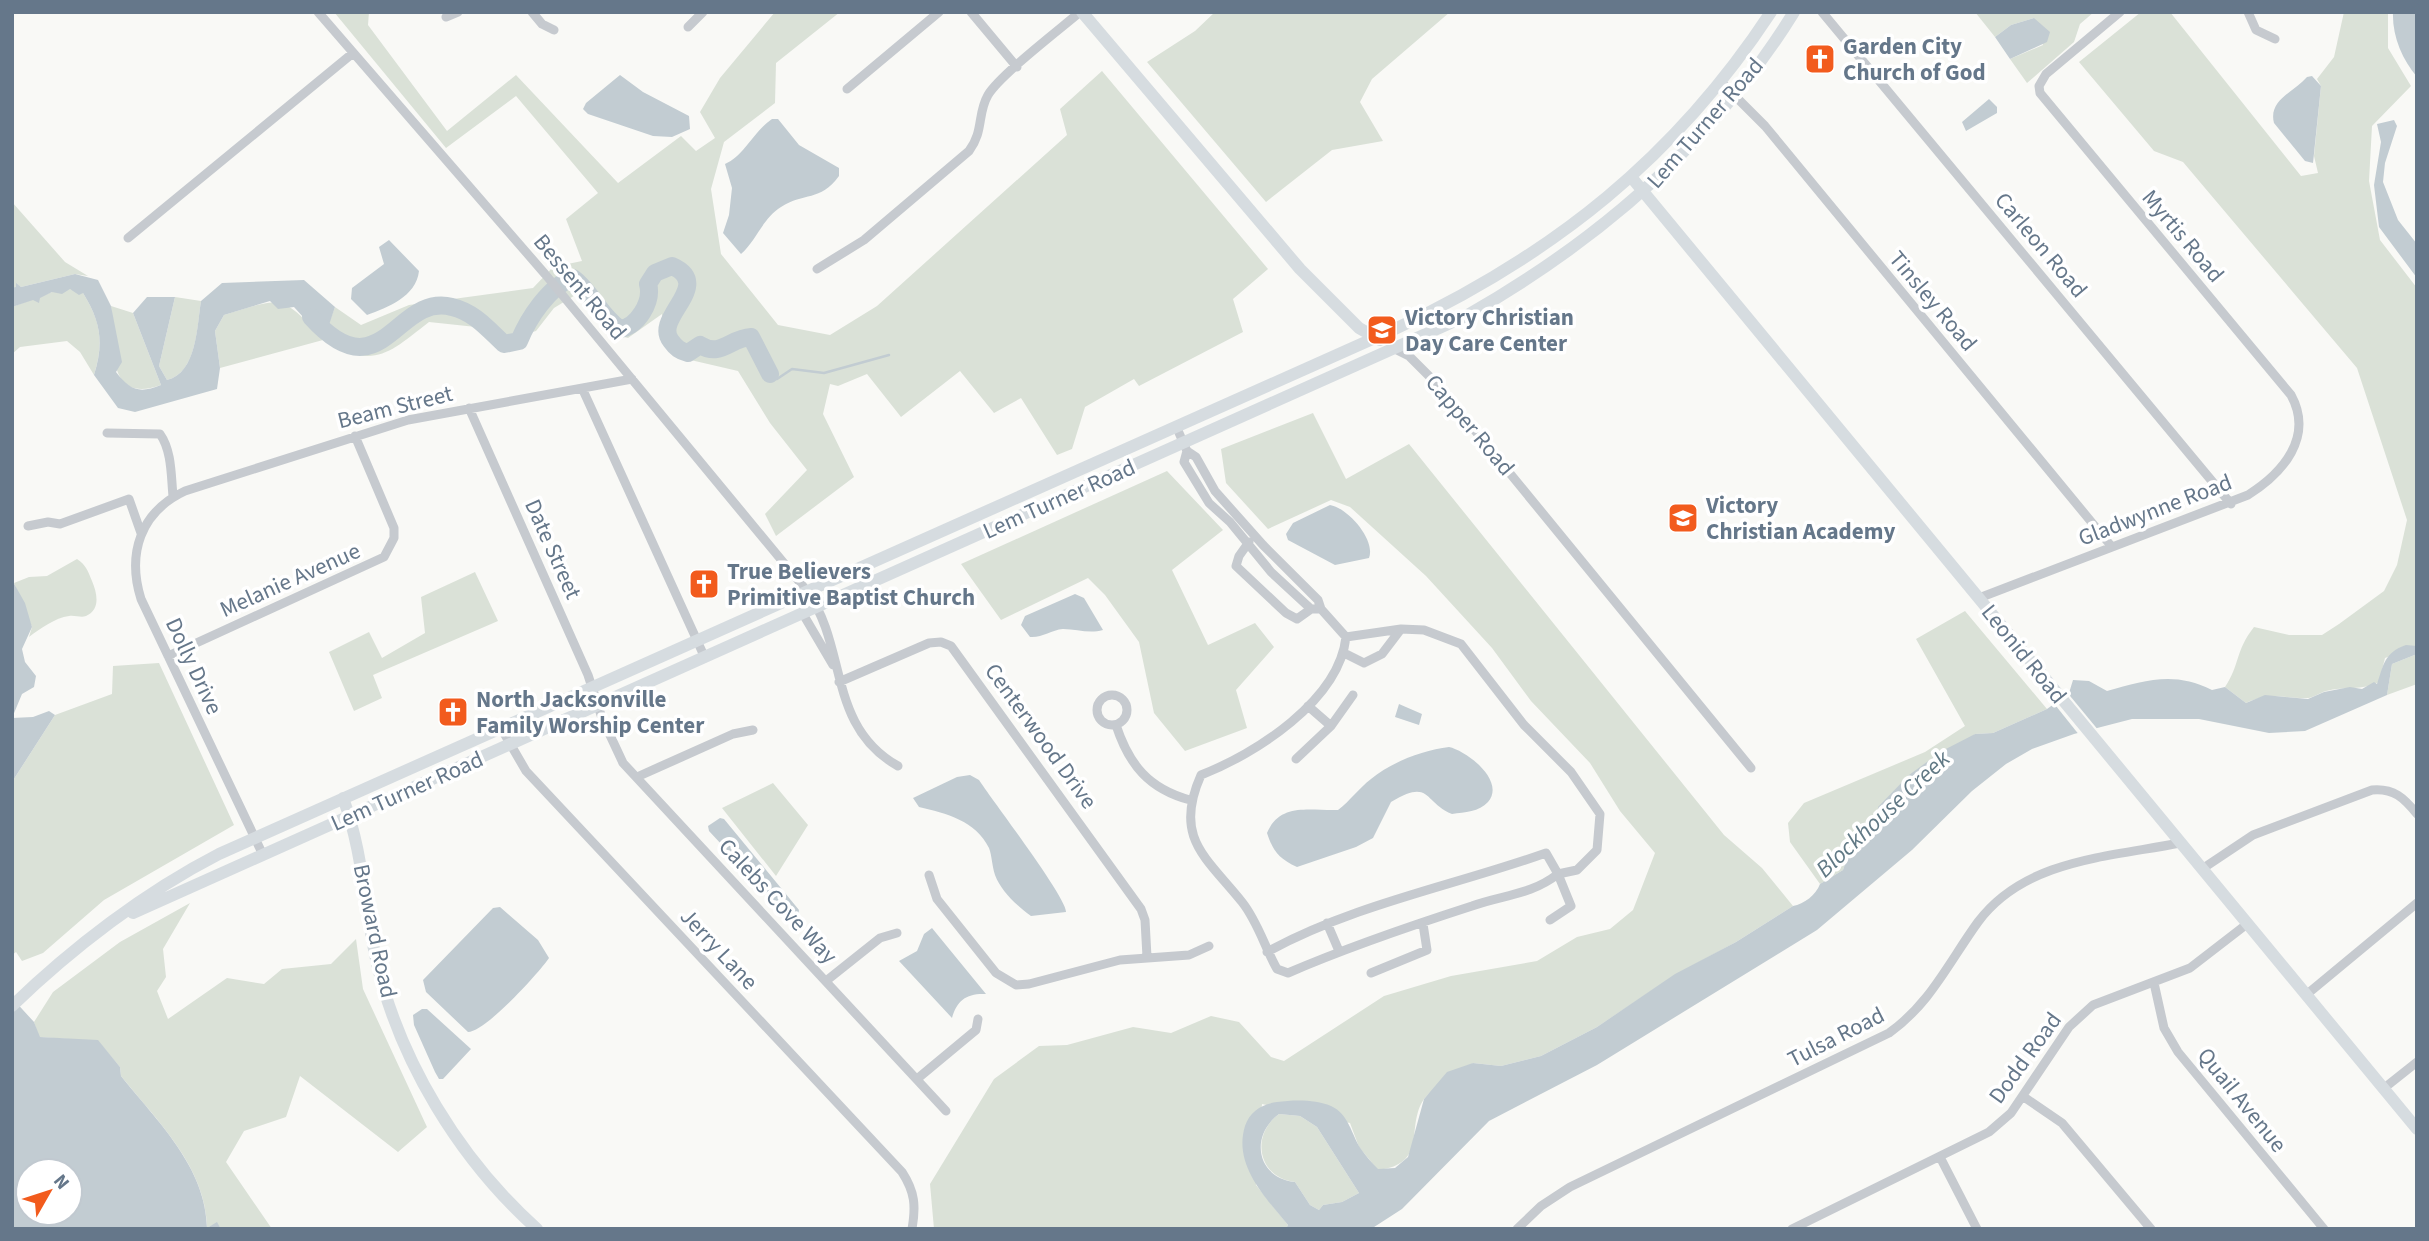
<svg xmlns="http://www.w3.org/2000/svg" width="2429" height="1241" font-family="'Source Sans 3',sans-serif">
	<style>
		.green { fill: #dae1d7 }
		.water { fill: #c2ccd2; fill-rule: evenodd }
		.pier { fill: #f9f9f6 }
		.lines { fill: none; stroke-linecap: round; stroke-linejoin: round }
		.stream { stroke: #c2ccd2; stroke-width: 2.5 }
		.river { stroke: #c2ccd2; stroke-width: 18 }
		.street { stroke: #c6cacf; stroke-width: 9 }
		.secondary { stroke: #d6dce0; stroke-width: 12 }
		.labels { text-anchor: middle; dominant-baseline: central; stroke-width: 7; stroke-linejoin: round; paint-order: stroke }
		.poi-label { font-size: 23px; font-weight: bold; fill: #65778a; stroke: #fff; text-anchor: start }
		.street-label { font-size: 23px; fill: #65778a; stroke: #fff }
		.water-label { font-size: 24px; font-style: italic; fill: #617985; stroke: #fff }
	</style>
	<rect width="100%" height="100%" fill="#f9f9f6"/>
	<path class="green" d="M 334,12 L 369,12 L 368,25 L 447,131 L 516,75 L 618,183 L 681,136 L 696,151 L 715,138 L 700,112 L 720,78 L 775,12 L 840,12 L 776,63 L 775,103 L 724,142 L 711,189 L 721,254 L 778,325 L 830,335 L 877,306 L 1067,135 L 1060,109 L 1102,71 L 1268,269 L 1233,299 L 1243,332 L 1139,386 L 1134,379 L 1085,407 L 1072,449 L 1057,455 L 1021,398 L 994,413 L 960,371 L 901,417 L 867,374 L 838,386 L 830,384 L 823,414 L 854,477 L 776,536 L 765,514 L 807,470 L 770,423 L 738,371 L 682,358 L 663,341 L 662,314 L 628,338 L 606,332 L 577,294 L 554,308 L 536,331 L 529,333 L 515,350 L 500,350 L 476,327 L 429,322 C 388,354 374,370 323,340 L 220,368 L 215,331 L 224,315 C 282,297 281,293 323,339 L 335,307 L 361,325 L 409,305 L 533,288 L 553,267 L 582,261 L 566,219 L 598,193 L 516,96 L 446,148 Z
		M 1215,12 L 1450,12 L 1372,79 L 1360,102 L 1383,141 L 1332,150 L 1266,202 L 1147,62 L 1195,31 Z
		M 1975,12 L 2094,12 L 2080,24 L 2074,42 L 2027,83 L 2010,59 L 2043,45 L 2034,18 L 2011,25 L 1995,37 Z
		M 2141,12 L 2170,12 L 2301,176 L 2318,173 L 2314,156 L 2321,86 L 2317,79 L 2334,57 L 2344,12 L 2388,12 L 2388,48 L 2411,86 L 2372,126 L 2369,181 L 2380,240 L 2417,288 L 2417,646 L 2385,658 L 2379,682 C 2362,691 2345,686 2326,691 C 2319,693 2312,699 2305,698 C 2280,698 2270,692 2246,703 L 2225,687 C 2240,665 2235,651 2254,627 L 2289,635 L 2322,635 L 2339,624 L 2384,591 L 2397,565 L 2407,520 L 2357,368 L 2183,162 L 2154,151 L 2079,62 Z
		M 12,202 L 65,262 L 88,276 L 75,274 L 21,287 L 16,284 L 16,288 L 12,288 Z
		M 70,289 L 83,293 C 101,322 104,342 94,375 L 80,352 L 67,341 L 20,347 L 12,354 L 12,307 L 52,292 Z
		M 175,297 L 201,301 C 197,326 197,373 167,380 L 159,366 Z
		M 111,306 L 133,313 L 161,385 C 105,405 114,344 111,306 Z
		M 1313,413 L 1346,479 L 1409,444 L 1724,835 L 1762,868 L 1793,906 L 1736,942 L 1675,975 L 1597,1027 L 1541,1056 L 1501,1066 L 1473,1063 C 1461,1072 1432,1088 1424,1099 C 1405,1127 1429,1164 1378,1170 L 1359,1147 L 1350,1123 L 1262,1104 L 1256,1185 L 1288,1225 L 1286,1229 L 934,1229 L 930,1184 L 994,1079 L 1039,1046 L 1067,1045 L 1133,1027 L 1171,1033 L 1211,1016 L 1239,1022 L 1271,1057 L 1284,1061 L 1384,996 L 1451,976 L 1537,961 L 1577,937 L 1610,929 L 1633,910 L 1655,853 L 1620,811 L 1590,763 L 1531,701 L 1492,648 L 1426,576 L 1350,507 L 1331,500 L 1268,529 L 1226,483 L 1221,449 Z
		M 1167,471 L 1223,530 L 1172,570 L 1208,645 L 1255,623 L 1274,647 L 1236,690 L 1247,728 L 1185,751 L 1154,713 L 1139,642 L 1105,595 L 1088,578 L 1001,620 L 961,564 Z
		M 77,559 C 86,565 88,571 92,581 C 97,593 101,609 86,616 C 81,618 75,615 69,616 C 55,618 41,628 29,637 L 32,627 L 14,583 L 29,577 L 47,576 Z
		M 475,572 L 498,621 L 373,675 L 382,698 L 354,711 L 329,652 L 369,632 L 382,658 L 425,633 L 421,597 Z
		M 1965,611 L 2047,709 L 1993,733 L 1975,734 L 1847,858 L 1843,870 L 1820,884 L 1790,842 L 1788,823 L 1804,803 L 1925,752 L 1965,726 L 1916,639 Z
		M 2417,654 L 2417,684 L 2387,695 L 2392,664 Z
		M 159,663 L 234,825 L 104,900 L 43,953 L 22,961 L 16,952 L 12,955 L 12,782 L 55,715 L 112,694 L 113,666 Z
		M 1936,778 L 1937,781 L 1914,806 L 1910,801 L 1917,790 Z
		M 773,783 L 808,825 L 776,876 L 722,808 Z
		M 190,903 L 163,949 L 166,977 L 157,991 L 168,1019 L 227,978 L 264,984 L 282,969 L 331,964 L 356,939 L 363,989 L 427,1127 L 398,1152 L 300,1076 L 286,1117 L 244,1131 L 226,1162 L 272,1229 L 221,1229 L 217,1223 L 207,1228 C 206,1167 158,1122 121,1076 L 120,1067 L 98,1041 L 39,1037 L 34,1022 L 53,992 L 120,942 Z
		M 1279,1114 L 1300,1116 L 1317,1127 L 1359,1193 L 1342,1202 L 1323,1205 L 1319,1210 L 1310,1205 L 1295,1182 C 1258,1178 1250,1135 1279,1114 Z"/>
	<path class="water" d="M 2393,12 L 2417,12 L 2417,77 C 2402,59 2392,36 2393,12 Z
		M 2034,18 L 2050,32 L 2047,42 L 2010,59 L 1995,37 L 2011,25 Z
		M 620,75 L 643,92 L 689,116 L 690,129 L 672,137 L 653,136 L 588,114 L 583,109 L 586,103 Z
		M 2312,76 L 2321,86 L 2313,163 L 2305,161 L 2274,123 C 2268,100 2294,92 2307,77 Z
		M 1989,99 L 1997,107 L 1997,113 L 1966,131 L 1962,122 Z
		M 772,119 L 778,119 L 799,145 L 839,168 L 839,176 C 820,202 804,192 781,207 C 762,219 757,240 741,254 L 723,233 L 729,215 L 732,188 L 725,164 C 744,156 754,131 772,119 Z
		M 2394,120 L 2397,126 L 2385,163 L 2383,182 L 2398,220 L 2417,244 L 2417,278 L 2379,227 L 2374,185 L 2381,142 L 2377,124 Z
		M 389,240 L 419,271 C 416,297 388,307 367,315 L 351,299 L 352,288 L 384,264 L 379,247 Z
		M 75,274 L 98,280 L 111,306 L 122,362 L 116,372 C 130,390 139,394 161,385 L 133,313 L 147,297 L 175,297 L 159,366 L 167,380 C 197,373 197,325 201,301 L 222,283 L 304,280 L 335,307 L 324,340 L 294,307 L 278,309 L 270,301 L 224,315 L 215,331 L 220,368 L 217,389 L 135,412 L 118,408 L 94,375 C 104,343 101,322 83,293 L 79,295 L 70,289 L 62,294 L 52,292 L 40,298 L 39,303 L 33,300 L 12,307 L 12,288 L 16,287 L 16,283 L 21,287 Z
		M 1330,505 C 1348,508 1376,540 1369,558 L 1335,565 L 1288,540 L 1286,534 L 1293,523 Z
		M 12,580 L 25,603 L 32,627 L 22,649 L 25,662 L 36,676 L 34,687 L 22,694 L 12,718 L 33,717 L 49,711 L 55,715 L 12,782 Z
		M 1075,594 L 1084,598 L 1103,630 C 1089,634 1077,629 1063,629 C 1051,630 1042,638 1030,637 L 1021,625 L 1025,616 Z
		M 2406,645 L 2417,646 L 2417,654 L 2392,664 L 2387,695 L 2305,731 L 2269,733 L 2199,719 L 2132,719 L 2074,734 L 2032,749 L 2006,764 L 1972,791 L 1912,850 L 1817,930 L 1597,1065 L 1489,1121 L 1402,1209 L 1371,1229 L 1286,1229 L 1288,1225 C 1265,1197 1233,1165 1245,1126 C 1250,1111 1262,1104 1277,1102 C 1293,1100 1315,1099 1331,1106 C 1349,1114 1351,1134 1361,1149 C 1366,1156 1372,1163 1378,1169 L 1395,1168 L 1408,1157 L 1424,1099 L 1447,1072 L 1473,1063 L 1501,1066 L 1541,1056 L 1597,1027 L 1675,974 L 1736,942 L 1793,906 C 1804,904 1816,895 1820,884 L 1843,870 L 1847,858 L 1863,844 L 1864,828 L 1882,821 L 1878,807 L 1909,775 L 1942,751 L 1975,734 L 1993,733 L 2047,709 L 2069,693 L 2073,680 L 2089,681 L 2107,691 C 2145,680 2175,671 2212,690 L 2225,687 L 2246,703 L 2265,695 L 2308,699 L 2324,692 L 2350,687 L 2362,689 L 2374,682 L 2377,684 C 2383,667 2384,652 2406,645 ZM 1279,1114 L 1300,1116 L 1317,1127 L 1359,1193 L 1342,1202 L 1323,1205 L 1319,1210 L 1310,1205 L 1295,1182 C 1257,1178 1249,1136 1279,1114 Z
		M 1399,704 L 1422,714 L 1419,725 L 1395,717 Z
		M 1449,747 C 1467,751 1506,781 1488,802 C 1479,812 1465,812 1452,814 C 1423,802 1431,778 1391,802 L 1373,838 L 1356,847 L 1297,867 C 1279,859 1273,851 1267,833 C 1280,802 1310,811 1338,810 C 1350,801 1359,788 1371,779 C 1392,762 1423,750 1449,747 Z
		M 970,775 L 979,780 C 992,800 1067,898 1066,912 L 1031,916 C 1017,906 1001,891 995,875 C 992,866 992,856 989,848 C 976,821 946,813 919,807 L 913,798 L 957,777 Z
		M 720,818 L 724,819 L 799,910 L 798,915 L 793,918 L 788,916 L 709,831 L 708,826 Z
		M 500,907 L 538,940 L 549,958 C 538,974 485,1032 468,1032 L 426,992 L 423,980 L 493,908 Z
		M 932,928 L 986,994 C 967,993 957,1000 952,1018 L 899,961 L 917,951 L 924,934 Z
		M 12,998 L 34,1022 L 40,1037 L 98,1040 L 120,1067 L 121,1076 C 157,1121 206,1167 207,1228 L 217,1222 L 221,1229 L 12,1229 ZM 28,1171 L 70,1171 L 70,1213 L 28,1213 Z
		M 422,1009 L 427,1009 L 471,1049 L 443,1079 L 439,1079 L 435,1072 L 414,1025 L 413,1015 Z"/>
	<path class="pier" d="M 2066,691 L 2099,731 L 2080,736 L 2052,701 Z"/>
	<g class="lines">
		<path class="stream" d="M 770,374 L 777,379 L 792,369 L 824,373 L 889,355"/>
		<path class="river" d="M 311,317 C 382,396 396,292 452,307 C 474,312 488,329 504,344 L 519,341 C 528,319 549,286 573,278 C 592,292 600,316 620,329 C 637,327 653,302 648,284 L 655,273 L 672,266 C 715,285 652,318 671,341 C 676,348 680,351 688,353 L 700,345 C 721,358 730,338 751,337 L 770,374"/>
		<path class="street" d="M 318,12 L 545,274 L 807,591 C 848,648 827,726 898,766
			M 532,12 L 542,24 L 554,30
			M 971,12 L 1017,67
			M 1822,12 L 2231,504
			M 2248,12 L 2256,30 L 2275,39
			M 446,17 L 458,12
			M 688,27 L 703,12
			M 1721,82 L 1765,126 L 2112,547
			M 847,89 L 939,12
			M 128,238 L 353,53
			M 817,269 L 864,240 L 969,151 C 984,131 977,114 988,95 C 1000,75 1059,30 1080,12
			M 1395,349 L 1409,356 L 1436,383 L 1751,768
			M 582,388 L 705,658
			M 469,408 L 588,675 L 602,718 L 623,763 L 946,1111
			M 1176,426 L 1187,451 L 1196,457 L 1215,491 L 1263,545 L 1318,600 L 1321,609 L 1311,609 L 1271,572 L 1230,522 L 1209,503 L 1184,462 L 1187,451
			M 107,433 L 160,434 C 172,451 171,476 173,496
			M 28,526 L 48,522 L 60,524 L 129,499 L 141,533
			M 1249,542 L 1239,556 L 1236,566 L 1286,613 L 1297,619 L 1311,609
			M 807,591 L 803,614 L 833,665
			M 1979,598 L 2248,495 C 2283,473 2314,437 2291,395 L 2040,93 L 2039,86 L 2046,74 L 2120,12
			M 1346,637 L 1401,629
			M 1344,653 L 1364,663 L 1382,654 L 1401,629 L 1424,630 L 1461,644 L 1524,725 L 1571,772 L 1600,814 L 1597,850 L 1577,870 L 1558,874 L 1571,906 L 1550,920
			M 168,656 L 384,557 L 394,538 L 394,528 L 355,436
			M 839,682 L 929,643 L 941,642 L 951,646 L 1141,909 L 1145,920 L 1147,957
			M1097 710a15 15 0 1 1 30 0a15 15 0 1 1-30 0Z
			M 1308,706 L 1331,726 L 1353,695
			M 1116,725 C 1129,765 1149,789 1190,800
			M 501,728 L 526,771 L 902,1172 C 915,1192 916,1206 912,1229
			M 1296,759 L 1331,726
			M 637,777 L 733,734 L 753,730
			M 263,855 L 141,599 C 127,554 140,512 185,491 L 408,420 L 632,379
			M 2202,869 L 2253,835 L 2372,790 C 2394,788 2404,798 2417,814
			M 929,875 L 937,899 L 996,973 L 1016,985 L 1029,984 L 1120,960 L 1189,955 L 1209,946
			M 1327,923 L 1339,951
			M 1267,952 C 1355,904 1453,886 1546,853 L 1558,874 C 1531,895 1503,895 1472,906 C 1410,926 1348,947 1288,973 L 1277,969 C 1265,948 1258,922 1242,902 C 1206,857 1173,838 1201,775 C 1255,754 1339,701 1346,637 L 1321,609
			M 1371,973 L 1427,950 L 1423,924
			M 826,981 L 880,938 L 897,933
			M 2154,983 L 2164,1028 L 2178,1052 L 2324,1229
			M 2306,995 L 2417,903
			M 917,1079 L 976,1030 L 978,1019
			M 2383,1089 L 2417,1062
			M 2024,1097 L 2062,1123 L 2151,1229
			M 1941,1159 L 1977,1229
			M 1517,1229 L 1541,1206 L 1570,1187 L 1889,1033 C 1930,1004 1949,962 1978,922 C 2025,859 2109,857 2180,843
			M 1792,1229 L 1989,1132 L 2011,1113 L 2069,1027 L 2093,1005 L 2190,968 L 2247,924"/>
		<path class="secondary" d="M 1082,12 L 1300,269 L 1359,328 L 1380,340
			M 1632,178 L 2417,1129
			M 343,798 C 363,851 364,905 376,959 C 399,1061 460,1160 537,1229
			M 133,913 L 1466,316 C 1598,241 1713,143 1794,12
			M 12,1006 C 72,948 145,892 219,854 L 1397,328 C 1554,254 1675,158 1771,12"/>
	</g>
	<defs>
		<g id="church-square" transform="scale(1.575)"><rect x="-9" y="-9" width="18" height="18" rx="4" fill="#f25b1d" stroke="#fff"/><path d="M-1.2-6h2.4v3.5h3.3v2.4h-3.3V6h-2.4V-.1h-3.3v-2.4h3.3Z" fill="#fff"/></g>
		<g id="school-square" transform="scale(1.575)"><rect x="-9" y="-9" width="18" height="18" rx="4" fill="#f25b1d" stroke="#fff"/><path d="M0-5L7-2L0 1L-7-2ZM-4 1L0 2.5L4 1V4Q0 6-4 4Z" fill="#fff"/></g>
	</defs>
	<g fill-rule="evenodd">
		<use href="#church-square" x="1820" y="59"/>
		<use href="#school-square" x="1382" y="330"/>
		<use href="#school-square" x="1683" y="518"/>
		<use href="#church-square" x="704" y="584"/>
		<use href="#church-square" x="453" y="712"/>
	</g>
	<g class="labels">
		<g class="poi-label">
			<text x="1843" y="46">Garden City<tspan x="1843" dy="26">Church of God</tspan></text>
			<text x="1405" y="317">Victory Christian<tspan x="1405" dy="26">Day Care Center</tspan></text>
			<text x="1706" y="505">Victory<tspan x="1706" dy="26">Christian Academy</tspan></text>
			<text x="727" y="571">True Believers<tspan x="727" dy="26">Primitive Baptist Church</tspan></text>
			<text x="476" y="699">North Jacksonville<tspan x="476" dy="26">Family Worship Center</tspan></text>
		</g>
		<g class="street-label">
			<text transform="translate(1705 123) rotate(-49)">Lem Turner Road</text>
			<text transform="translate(2183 236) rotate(50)">Myrtis Road</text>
			<text transform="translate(2041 245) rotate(50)">Carleon Road</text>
			<text transform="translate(580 287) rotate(50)">Bessent Road</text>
			<text transform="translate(1933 301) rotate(50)">Tinsley Road</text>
			<text transform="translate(395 407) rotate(-14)">Beam Street</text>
			<text transform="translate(1470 425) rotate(50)">Capper Road</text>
			<text transform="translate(1059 499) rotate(-24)">Lem Turner Road</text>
			<text transform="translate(2155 510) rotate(-21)">Gladwynne Road</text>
			<text transform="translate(553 549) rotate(66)">Date Street</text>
			<text transform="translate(290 580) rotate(-24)">Melanie Avenue</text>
			<text transform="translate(2024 654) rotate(51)">Leonid Road</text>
			<text transform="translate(194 666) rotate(65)">Dolly Drive</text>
			<text transform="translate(1041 736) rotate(54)">Centerwood Drive</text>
			<text transform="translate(407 791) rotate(-24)">Lem Turner Road</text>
			<text transform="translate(778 901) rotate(47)">Calebs Cove Way</text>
			<text transform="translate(375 931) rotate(78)">Broward Road</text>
			<text transform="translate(719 949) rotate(47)">Jerry Lane</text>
			<text transform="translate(1836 1037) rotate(-27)">Tulsa Road</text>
			<text transform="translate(2025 1058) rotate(-54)">Dodd Road</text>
			<text transform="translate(2242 1100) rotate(51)">Quail Avenue</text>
		</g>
		<g class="water-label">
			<text transform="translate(1883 814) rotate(-43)">Blockhouse Creek</text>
		</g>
	</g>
	<rect width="2429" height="1241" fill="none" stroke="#65778a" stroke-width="28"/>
	<g transform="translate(49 1192) rotate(51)"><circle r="33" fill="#ffffff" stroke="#c1c9d0" stroke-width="2"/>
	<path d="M0-5L12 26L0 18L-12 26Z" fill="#f25b1d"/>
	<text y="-10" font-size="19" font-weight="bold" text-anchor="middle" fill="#65778a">N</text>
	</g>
</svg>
